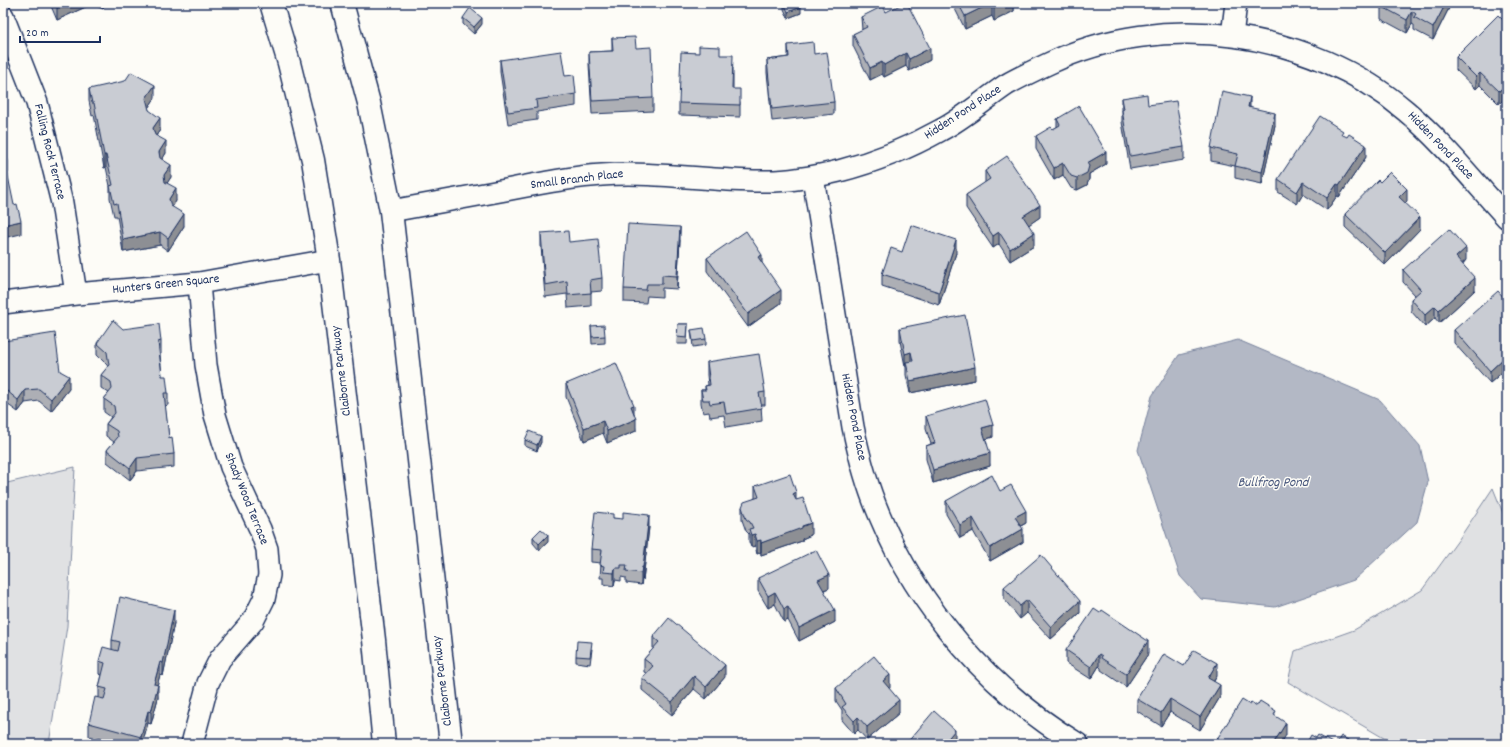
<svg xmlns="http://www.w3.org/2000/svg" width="1510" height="747" font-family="Dekko,sans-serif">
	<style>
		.green { fill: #e0e1e3; stroke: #7e88a0 }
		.water { fill: #b3b8c5; stroke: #76819c }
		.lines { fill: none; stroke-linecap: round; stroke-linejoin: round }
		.street-casing { stroke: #1b2f5e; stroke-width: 24 }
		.secondary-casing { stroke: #1b2f5e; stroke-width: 25 }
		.street { stroke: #fdfcf7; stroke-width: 21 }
		.secondary { stroke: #fdfcf7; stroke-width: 22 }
		.wall { fill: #adafb5; stroke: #1b2f5e }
		.shaded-wall { fill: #8d8f94; stroke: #1b2f5e }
		.building { fill: #c9ccd3; stroke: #1b2f5e }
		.labels { text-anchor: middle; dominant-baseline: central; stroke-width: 3; stroke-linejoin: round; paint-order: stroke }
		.street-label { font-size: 13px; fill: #1b2f5e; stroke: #fdfcf7 }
		.water-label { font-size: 14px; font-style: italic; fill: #49587d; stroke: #fdfcf7 }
	</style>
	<rect width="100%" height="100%" fill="#fdfcf7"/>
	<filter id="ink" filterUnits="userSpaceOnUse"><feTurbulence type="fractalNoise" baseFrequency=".025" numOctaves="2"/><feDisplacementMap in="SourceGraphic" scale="8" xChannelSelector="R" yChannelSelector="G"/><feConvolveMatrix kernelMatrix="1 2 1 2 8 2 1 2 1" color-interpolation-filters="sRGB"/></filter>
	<g filter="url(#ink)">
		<path class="green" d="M 75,467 L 67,626 L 49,744 L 3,744 L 3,484 Z
			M 1493,488 L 1507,523 L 1507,744 L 1394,744 L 1288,682 L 1295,651 L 1354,630 L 1422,590 L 1459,539 Z"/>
		<path class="water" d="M 1238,340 L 1380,400 L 1420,446 L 1428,482 L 1417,522 L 1354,580 L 1275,607 L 1201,599 L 1180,576 L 1138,450 L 1152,396 L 1179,355 Z"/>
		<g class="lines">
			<g class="street-casing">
				<path id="street" d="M 3,16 L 37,103 L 62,203 L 76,294
					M 1232,36 L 1236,3
					M 813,177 L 853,427 C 859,456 867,486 879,514 C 918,608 991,692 1078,744
					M 391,211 C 431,204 471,196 511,189 C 541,183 571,177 602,175 C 655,171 707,181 760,181 C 786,182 814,177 839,171 C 874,162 909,148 941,130 C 964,118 984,100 1006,85 C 1020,77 1035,70 1050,63 C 1163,9 1311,30 1406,111 C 1443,142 1474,182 1507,218
					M 3,303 L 76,294 L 199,283 L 329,260
					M 192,744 L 208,683 L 220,659 L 253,621 L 264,599 L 269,575 L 267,549 L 260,529 L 231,467 L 215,415 L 206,365 L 199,283"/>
			</g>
			<g class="secondary-casing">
				<path id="secondary" d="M 271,3 L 289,63 L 313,160 L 329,260 L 374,640 L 384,744
					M 342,3 L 369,103 L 391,211 L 451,744"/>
			</g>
			<use href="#street" class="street"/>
			<use href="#secondary" class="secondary"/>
		</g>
		<path class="wall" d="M 51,3 L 105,3 L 103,9 L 92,4 L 57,20 L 51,6 Z
			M 784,3 L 801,13 L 788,18 L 784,9 Z
			M 952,3 L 1014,3 L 1014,11 L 994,21 L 992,16 L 965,29 Z
			M 1449,3 L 1449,8 L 1433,40 L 1414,30 L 1414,25 L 1412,24 L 1407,33 L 1381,19 L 1381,6 Z
			M 886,12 L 930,60 L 909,71 L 906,66 L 884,77 L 882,74 L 870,80 L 853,46 L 853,34 L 862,30 L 861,17 Z
			M 463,18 L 482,24 L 474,34 L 463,24 Z
			M 1507,24 L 1499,104 L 1480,85 L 1476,89 L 1456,70 L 1456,57 Z
			M 612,38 L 653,98 L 653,111 L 592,114 L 589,64 L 589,52 L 612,51 Z
			M 788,45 L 814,54 L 834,102 L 834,114 L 772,121 L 767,73 L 767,60 L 788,57 Z
			M 720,55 L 733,68 L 733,89 L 740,102 L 740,117 L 679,115 L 679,103 Z
			M 500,60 L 565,76 L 576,94 L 576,106 L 537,112 L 537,120 L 508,124 L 500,72 Z
			M 89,89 L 155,98 L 148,108 L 149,110 L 160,130 L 156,136 L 166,153 L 162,159 L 171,177 L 167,183 L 176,201 L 172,207 L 184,226 L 168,251 L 160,245 L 123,252 L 117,216 L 114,216 L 110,198 L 110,186 L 106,167 L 104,168 L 94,115 L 92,116 L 89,101 Z
			M 1122,98 L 1148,105 L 1184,147 L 1184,160 L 1130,169 L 1122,122 Z
			M 1250,107 L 1275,125 L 1262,184 L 1235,178 L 1235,166 L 1211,161 L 1211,148 Z
			M 1057,119 L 1106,164 L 1089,174 L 1089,179 L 1087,185 L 1077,190 L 1071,188 L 1063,175 L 1054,180 L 1036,149 L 1036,136 L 1053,129 L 1057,127 Z
			M 1343,135 L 1366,157 L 1339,197 L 1337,196 L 1327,210 L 1303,194 L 1297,204 L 1278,192 L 1278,179 Z
			M 985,171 L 1040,217 L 1028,225 L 1034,246 L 1010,261 L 999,244 L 993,248 L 966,208 L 966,195 L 985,183 Z
			M 1380,182 L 1407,201 L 1405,203 L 1420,229 L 1385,265 L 1345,227 L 1345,214 Z
			M 541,233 L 569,242 L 602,278 L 602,291 L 591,292 L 591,306 L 568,308 L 567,294 L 545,297 L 541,246 Z
			M 680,240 L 677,289 L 662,288 L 662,297 L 647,296 L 646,303 L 624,302 L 624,289 Z
			M 902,252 L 956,253 L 939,305 L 882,286 L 882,274 Z
			M 707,258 L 762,263 L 781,303 L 748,327 L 707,271 Z
			M 1466,260 L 1463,264 L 1475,290 L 1439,323 L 1435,318 L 1425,327 L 1411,311 L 1411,299 L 1415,295 L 1403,282 L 1403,270 Z
			M 1507,301 L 1507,368 L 1490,383 L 1454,343 L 1454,330 Z
			M 678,324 L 688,324 L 687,344 L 677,344 Z
			M 591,326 L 605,336 L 605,343 L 592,344 Z
			M 900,328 L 975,380 L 910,393 L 906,375 L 906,366 L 905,366 L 900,341 Z
			M 691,330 L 706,339 L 706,345 L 693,347 Z
			M 3,337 L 4,341 L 60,371 L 69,389 L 51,411 L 39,401 L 25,403 L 18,412 L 7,404 L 3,404 Z
			M 161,341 L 161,354 L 160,354 L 162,376 L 168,393 L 168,405 L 165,406 L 169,438 L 174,454 L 174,467 L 137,471 L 130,480 L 107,462 L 107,450 L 114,442 L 106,436 L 106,424 L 111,417 L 104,412 L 104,399 L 109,393 L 101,388 L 101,375 L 108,367 L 107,365 L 97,355 L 97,343 Z
			M 707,362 L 765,392 L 765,405 L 761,405 L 762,421 L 726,427 L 724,415 L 710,417 L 709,412 L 703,413 L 701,403 L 701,390 L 705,390 L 705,386 L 708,385 L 707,375 Z
			M 566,384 L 634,413 L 636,431 L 607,443 L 603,433 L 584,441 L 566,397 Z
			M 926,416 L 993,437 L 986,439 L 990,466 L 933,483 L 926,459 L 926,446 L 931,444 L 926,429 Z
			M 525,440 L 541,442 L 537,451 L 525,446 Z
			M 755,486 L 796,500 L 811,535 L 802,539 L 802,541 L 761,555 L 761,552 L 757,554 L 755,546 L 751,547 L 749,542 L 749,534 L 746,531 L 742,520 L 742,507 L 755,498 Z
			M 1000,491 L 1026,523 L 1021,526 L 1023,542 L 990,561 L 973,531 L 960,538 L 946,514 L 946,501 Z
			M 613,518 L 649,527 L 643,580 L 642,579 L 641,585 L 626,583 L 626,578 L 621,577 L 621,581 L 615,580 L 614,586 L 603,584 L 603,578 L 600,578 L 601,563 L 591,562 L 591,549 Z
			M 533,537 L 548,542 L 539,550 L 533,543 Z
			M 1507,563 L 1507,575 L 1505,570 L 1505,564 Z
			M 758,578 L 829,588 L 824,590 L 835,622 L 799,641 L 788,620 L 784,622 L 775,604 L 768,608 L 758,591 Z
			M 1004,587 L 1080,613 L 1051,639 L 1027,613 L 1020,619 L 1004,599 Z
			M 174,623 L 163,676 L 160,675 L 157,685 L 158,698 L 151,724 L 148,723 L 142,744 L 120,744 L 89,736 L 89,723 L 99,698 L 99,687 L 102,675 L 99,674 L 99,661 L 112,649 L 112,640 Z
			M 653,637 L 725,677 L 706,699 L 694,689 L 672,715 L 642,690 L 642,678 L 646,673 L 644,672 L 644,659 L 653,649 Z
			M 592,649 L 590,664 L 576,662 L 576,656 Z
			M 1066,650 L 1148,654 L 1126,687 L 1101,670 L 1101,668 L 1099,666 L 1091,679 L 1066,663 Z
			M 1184,666 L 1217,676 L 1214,681 L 1220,697 L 1200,730 L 1170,712 L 1161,726 L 1137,711 L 1137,699 Z
			M 836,688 L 890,688 L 889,689 L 899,713 L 867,740 L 858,730 L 854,734 L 842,720 L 842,710 L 836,701 Z"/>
		<path class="shaded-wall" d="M 68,3 L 92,3 L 92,4 L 57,20 L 57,8 Z
			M 103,3 L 105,3 L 103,9 Z
			M 992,3 L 992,16 L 965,29 L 965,16 Z
			M 1006,3 L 1014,3 L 1014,11 L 994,21 L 994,8 Z
			M 1446,3 L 1449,3 L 1449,8 L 1433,40 L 1433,28 Z
			M 801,7 L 801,13 L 788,18 L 788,12 Z
			M 1412,11 L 1412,24 L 1407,33 L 1407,20 Z
			M 482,18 L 482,24 L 474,34 L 474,27 Z
			M 930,48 L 930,60 L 909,71 L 909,59 Z
			M 906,53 L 906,66 L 884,77 L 884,65 Z
			M 882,62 L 882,74 L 870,80 L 870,68 Z
			M 1480,73 L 1480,85 L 1476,89 L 1476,77 Z
			M 1507,84 L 1507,96 L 1499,104 L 1499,91 Z
			M 155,85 L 155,98 L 146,111 L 146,98 Z
			M 1250,97 L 1250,109 L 1248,107 Z
			M 1275,113 L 1275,125 L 1262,184 L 1262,172 Z
			M 160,118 L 160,130 L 153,140 L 153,128 Z
			M 166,141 L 166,153 L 159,165 L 159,152 Z
			M 1366,145 L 1366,157 L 1339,197 L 1339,185 Z
			M 1106,152 L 1106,164 L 1089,174 L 1089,179 L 1087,185 L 1077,190 L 1077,178 L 1087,163 Z
			M 104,155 L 106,155 L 106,167 L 104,168 Z
			M 8,161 L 8,173 L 5,174 L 5,162 Z
			M 1063,163 L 1063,175 L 1054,180 L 1054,168 Z
			M 171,165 L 171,177 L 164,188 L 164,175 Z
			M 1303,182 L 1303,194 L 1297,204 L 1297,192 Z
			M 1337,184 L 1337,196 L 1327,210 L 1327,198 Z
			M 176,188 L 176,201 L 169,212 L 169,199 Z
			M 1407,189 L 1407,201 L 1399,209 L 1399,197 Z
			M 1040,205 L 1040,217 L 1023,229 L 1023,216 Z
			M 184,214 L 184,226 L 168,251 L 168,238 Z
			M 1420,217 L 1420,229 L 1385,265 L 1385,253 Z
			M 21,221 L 21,234 L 3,238 L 3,225 Z
			M 680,227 L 680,240 L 677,289 L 677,276 Z
			M 160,232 L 160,245 L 123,252 L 123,240 Z
			M 999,232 L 999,244 L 993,248 L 993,236 Z
			M 1034,233 L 1034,246 L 1010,261 L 1010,249 Z
			M 956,240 L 956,253 L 939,305 L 939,292 Z
			M 1466,248 L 1466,260 L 1456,269 L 1456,257 Z
			M 762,255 L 762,267 L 758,257 Z
			M 1475,278 L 1475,290 L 1439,323 L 1439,310 Z
			M 781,290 L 781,303 L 748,327 L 748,314 Z
			M 1435,306 L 1435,318 L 1425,327 L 1425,315 Z
			M 911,352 L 911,365 L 906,362 L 906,366 L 905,366 L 905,354 Z
			M 1507,355 L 1507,368 L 1490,383 L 1490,371 Z
			M 975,367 L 975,380 L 910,393 L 910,381 Z
			M 69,376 L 69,389 L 51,411 L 51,399 Z
			M 25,390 L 25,403 L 18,412 L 18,400 Z
			M 634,405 L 634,418 L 631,406 Z
			M 636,419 L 636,431 L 607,443 L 607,431 Z
			M 603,421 L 603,433 L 584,441 L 584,428 Z
			M 993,425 L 993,437 L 982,440 L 982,428 Z
			M 541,436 L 541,442 L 537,451 L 537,445 Z
			M 990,453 L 990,466 L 933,483 L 933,470 Z
			M 137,458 L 137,471 L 130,480 L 130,468 Z
			M 796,492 L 796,505 L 793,494 Z
			M 1026,511 L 1026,523 L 1015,529 L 1015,517 Z
			M 649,515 L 649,527 L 643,580 L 643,567 Z
			M 973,518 L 973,531 L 960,538 L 960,525 Z
			M 811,523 L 811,535 L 802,539 L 802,541 L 761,555 L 761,543 Z
			M 1023,529 L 1023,542 L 990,561 L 990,548 Z
			M 755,534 L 755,546 L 751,547 L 751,535 Z
			M 548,535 L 548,542 L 539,550 L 539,544 Z
			M 761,540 L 761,552 L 757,554 L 757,541 Z
			M 642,567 L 642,579 L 641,585 L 641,573 Z
			M 615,568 L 615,580 L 614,586 L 614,573 Z
			M 829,575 L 829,588 L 818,592 L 818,580 Z
			M 775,592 L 775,604 L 768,608 L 768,596 Z
			M 1027,600 L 1027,613 L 1020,619 L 1020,606 Z
			M 1080,601 L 1080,613 L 1051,639 L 1051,627 Z
			M 788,607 L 788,620 L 784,622 L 784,609 Z
			M 174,610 L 174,623 L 163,676 L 163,663 Z
			M 835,610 L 835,622 L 799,641 L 799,628 Z
			M 1148,641 L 1148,654 L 1126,687 L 1126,674 Z
			M 1099,654 L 1099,666 L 1091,679 L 1091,667 Z
			M 160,662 L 160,675 L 154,697 L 154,684 Z
			M 1217,663 L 1217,676 L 1208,690 L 1208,678 Z
			M 725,665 L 725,677 L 706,699 L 706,687 Z
			M 890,675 L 890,688 L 883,694 L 883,681 Z
			M 694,676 L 694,689 L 672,715 L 672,702 Z
			M 158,685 L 158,698 L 151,724 L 151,712 Z
			M 1220,685 L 1220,697 L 1200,730 L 1200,717 Z
			M 1170,699 L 1170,712 L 1161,726 L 1161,713 Z
			M 899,700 L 899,713 L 867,740 L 867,727 Z
			M 148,711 L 148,723 L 142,744 L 141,744 L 141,737 Z
			M 858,717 L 858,730 L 854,734 L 854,721 Z
			M 1286,723 L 1286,735 L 1281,744 L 1273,744 Z
			M 955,730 L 955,743 L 954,744 L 945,744 L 945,742 Z"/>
		<path class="building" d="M 55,3 L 68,3 L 57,8 Z
			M 784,3 L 799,3 L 801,7 L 788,12 Z
			M 904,3 L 907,3 L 930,48 L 909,59 L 906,53 L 884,65 L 882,62 L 870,68 L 853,34 L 867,27 L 861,17 L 883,6 L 886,12 Z
			M 958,3 L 1006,3 L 994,8 L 992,3 L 965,16 Z
			M 1382,3 L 1446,3 L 1433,28 L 1414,17 L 1416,14 L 1412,11 L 1407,20 L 1381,6 Z
			M 470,8 L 482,18 L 474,27 L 463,18 Z
			M 1498,15 L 1507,24 L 1507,84 L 1499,91 L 1480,73 L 1476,77 L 1456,57 Z
			M 635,37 L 636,48 L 651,47 L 653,98 L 592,101 L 589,52 L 613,51 L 612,38 Z
			M 813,42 L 814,54 L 827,52 L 834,102 L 772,109 L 767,60 L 789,57 L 788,45 Z
			M 699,46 L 720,47 L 720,55 L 733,55 L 732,89 L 740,89 L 740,105 L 679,103 L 681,52 L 699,53 Z
			M 561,51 L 565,76 L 574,75 L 576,94 L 536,100 L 537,108 L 508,112 L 500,60 Z
			M 131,72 L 155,85 L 146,98 L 149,110 L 160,118 L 153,128 L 155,135 L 166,141 L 159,152 L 160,158 L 171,165 L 164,175 L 165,182 L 176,188 L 169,199 L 171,206 L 184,214 L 168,238 L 160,232 L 123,240 L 117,203 L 114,204 L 110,186 L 113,185 L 106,155 L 104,155 L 94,103 L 92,103 L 89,89 L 125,81 Z
			M 1222,91 L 1250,97 L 1248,107 L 1275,113 L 1262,172 L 1235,166 L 1238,154 L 1211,148 Z
			M 1147,94 L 1148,105 L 1176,101 L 1184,147 L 1130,156 L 1122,110 L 1124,109 L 1122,98 Z
			M 1079,106 L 1106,152 L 1087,163 L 1089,166 L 1087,173 L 1077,178 L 1071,176 L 1063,163 L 1054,168 L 1036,136 L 1051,127 L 1053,129 L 1060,125 L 1057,119 Z
			M 1320,116 L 1343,131 L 1341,134 L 1347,137 L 1349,134 L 1366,145 L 1339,185 L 1337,184 L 1327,198 L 1303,182 L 1297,192 L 1278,179 Z
			M 3,143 L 4,143 L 8,161 L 5,162 L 14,205 L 17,204 L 21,221 L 3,225 Z
			M 1007,156 L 1040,205 L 1023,216 L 1034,233 L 1010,249 L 999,232 L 993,236 L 966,195 L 990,179 L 985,171 Z
			M 1390,172 L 1407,189 L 1399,197 L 1420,217 L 1385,253 L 1345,214 L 1378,180 L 1380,182 Z
			M 628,224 L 680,227 L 677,276 L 662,275 L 662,284 L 647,284 L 646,290 L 624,289 Z
			M 911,225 L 956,240 L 939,292 L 882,274 L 891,248 L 902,252 Z
			M 1449,229 L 1466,248 L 1456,257 L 1475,278 L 1439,310 L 1435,306 L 1425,315 L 1411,299 L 1421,290 L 1403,270 Z
			M 568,231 L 569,242 L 598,239 L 602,278 L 590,280 L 591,293 L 568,295 L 567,281 L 545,285 L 541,233 Z
			M 746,231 L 762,255 L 758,257 L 781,290 L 748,314 L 707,258 Z
			M 1498,291 L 1507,301 L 1507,355 L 1490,371 L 1454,330 Z
			M 965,315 L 975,367 L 910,381 L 906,362 L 913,361 L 911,352 L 905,354 L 900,328 Z
			M 113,320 L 123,329 L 159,324 L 161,341 L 158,342 L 162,376 L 166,376 L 168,393 L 164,393 L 169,438 L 172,437 L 174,454 L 137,458 L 130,468 L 107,450 L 118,437 L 117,431 L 106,424 L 115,413 L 114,406 L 104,399 L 112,389 L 111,382 L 101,375 L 109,365 L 107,352 L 97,343 Z
			M 678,324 L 688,324 L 687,338 L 677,337 Z
			M 604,325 L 605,336 L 592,337 L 591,326 Z
			M 704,328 L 706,339 L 693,341 L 691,330 Z
			M 55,333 L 60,371 L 69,376 L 51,399 L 39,389 L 25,390 L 18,400 L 7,391 L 3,392 L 3,337 L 4,341 Z
			M 759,354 L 765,392 L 759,393 L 762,408 L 726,414 L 724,402 L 710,404 L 709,400 L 703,400 L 701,390 L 706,390 L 705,386 L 710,385 L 707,362 Z
			M 616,363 L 634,405 L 631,406 L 636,419 L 607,431 L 603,421 L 584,428 L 566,384 Z
			M 985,399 L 993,425 L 982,428 L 990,453 L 933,470 L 926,446 L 935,443 L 926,416 Z
			M 529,431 L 541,436 L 537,445 L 525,440 Z
			M 790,474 L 796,492 L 793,494 L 796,500 L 803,498 L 811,523 L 802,526 L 802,528 L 761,543 L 761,540 L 757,541 L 755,534 L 751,535 L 749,529 L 753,528 L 750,522 L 746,519 L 742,507 L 744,502 L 759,497 L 755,486 Z
			M 992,475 L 1000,491 L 1011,485 L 1026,511 L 1015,517 L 1023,529 L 990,548 L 973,518 L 960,525 L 946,501 Z
			M 595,512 L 613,514 L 613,518 L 623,519 L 623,512 L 649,515 L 643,567 L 642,567 L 641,573 L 626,571 L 627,565 L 621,565 L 621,568 L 615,568 L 614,573 L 603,572 L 604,566 L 600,565 L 602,550 L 591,549 Z
			M 541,529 L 548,535 L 539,544 L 533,537 Z
			M 816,550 L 829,575 L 818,580 L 835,610 L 799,628 L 788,607 L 784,609 L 775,592 L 768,596 L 758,578 Z
			M 1041,555 L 1080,601 L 1051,627 L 1027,600 L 1020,606 L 1004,587 Z
			M 1507,563 L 1507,569 L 1505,564 Z
			M 120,597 L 174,610 L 163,663 L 160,662 L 154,684 L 158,685 L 151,712 L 148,711 L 141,737 L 89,723 L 95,697 L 104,699 L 107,689 L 99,687 L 105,663 L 99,661 L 103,647 L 118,651 L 120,642 L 112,640 Z
			M 1094,609 L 1100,613 L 1102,610 L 1148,641 L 1126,674 L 1101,658 L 1102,656 L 1099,654 L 1091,667 L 1066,650 Z
			M 669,618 L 725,665 L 706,687 L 694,676 L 672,702 L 642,678 L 653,666 L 644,659 L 659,642 L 653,637 Z
			M 577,641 L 592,642 L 590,657 L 576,656 Z
			M 1194,650 L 1217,663 L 1208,678 L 1220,685 L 1200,717 L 1170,699 L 1161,713 L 1137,699 L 1164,654 L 1184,666 Z
			M 874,656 L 890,675 L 883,681 L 899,700 L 867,727 L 858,717 L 854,721 L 842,707 L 846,704 L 836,688 Z
			M 1242,700 L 1250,705 L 1251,702 L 1257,706 L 1260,701 L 1276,711 L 1274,715 L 1286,723 L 1273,744 L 1219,744 L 1215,742 Z
			M 934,711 L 955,730 L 945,742 L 947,744 L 906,744 Z
			M 1311,735 L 1316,738 L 1318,735 L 1334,744 L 1306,744 Z
			M 1341,736 L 1355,744 L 1336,744 Z"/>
	</g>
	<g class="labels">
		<g class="street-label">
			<text transform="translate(963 113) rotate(-33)">Hidden Pond Place</text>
			<text transform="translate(1440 146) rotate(46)">Hidden Pond Place</text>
			<text transform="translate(49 152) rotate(76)">Falling Rock Terrace</text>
			<text transform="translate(577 180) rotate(-7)">Small Branch Place</text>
			<text transform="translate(166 285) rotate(-6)">Hunters Green Square</text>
			<text transform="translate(342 371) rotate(-97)">Claiborne Parkway</text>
			<text transform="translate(853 417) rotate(79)">Hidden Pond Place</text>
			<text transform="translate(246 499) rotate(68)">Shady Wood Terrace</text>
			<text transform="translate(443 681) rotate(-97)">Claiborne Parkway</text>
		</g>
		<g class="water-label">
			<text x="1273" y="483">Bullfrog Pond</text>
		</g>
	</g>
	<rect width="1510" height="747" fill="none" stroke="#fdfcf7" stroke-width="16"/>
	<rect x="8" y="8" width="1494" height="731" fill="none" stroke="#1b2f5e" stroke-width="1.5" filter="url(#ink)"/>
	<path d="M20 36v6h80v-6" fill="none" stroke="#1b2f5e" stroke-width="2"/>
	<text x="26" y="36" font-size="12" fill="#1b2f5e" stroke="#fdfcf7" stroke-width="3" paint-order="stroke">20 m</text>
</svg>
